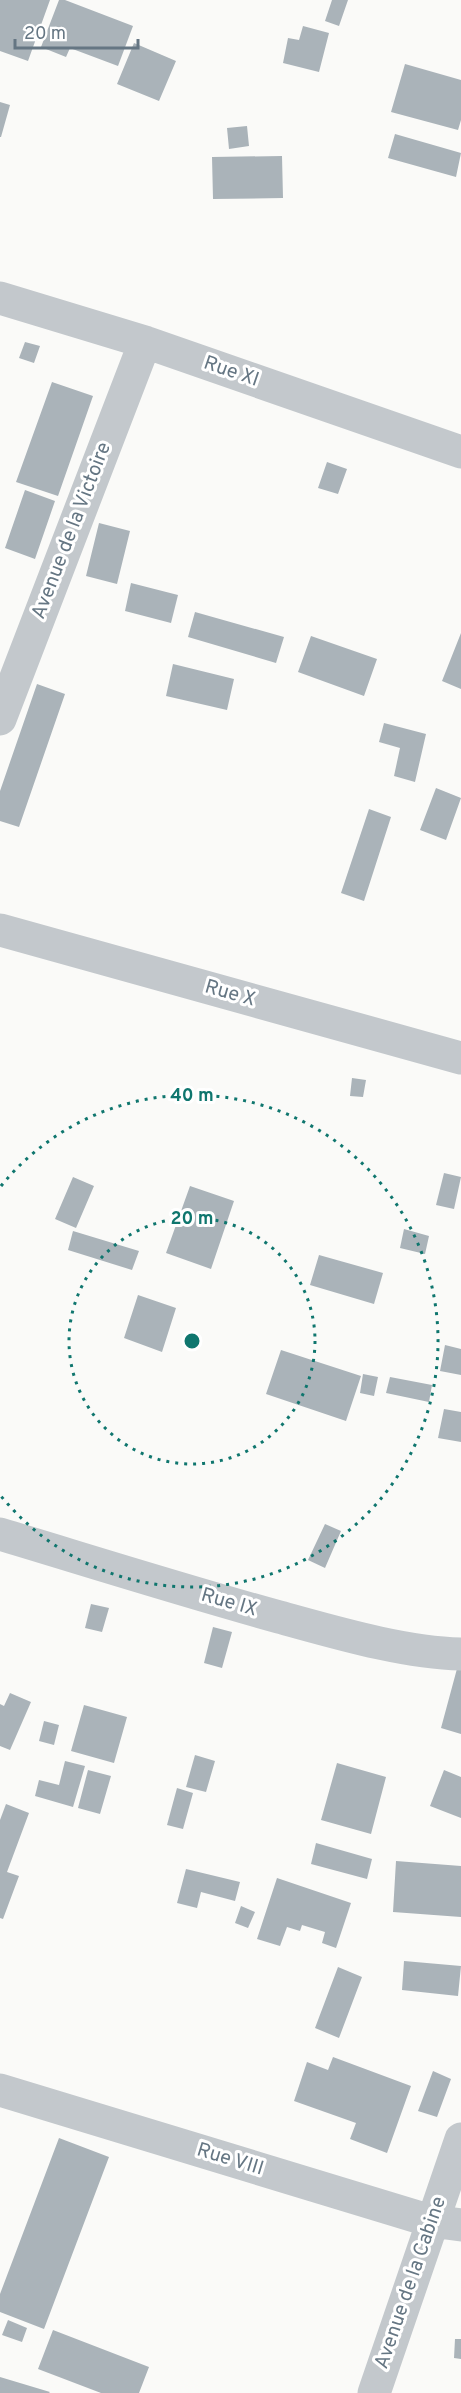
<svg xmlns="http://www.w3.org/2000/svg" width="461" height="2393" font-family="Overpass,sans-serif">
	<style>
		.building { fill: #aab3b9 }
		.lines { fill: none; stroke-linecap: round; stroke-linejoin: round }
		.minor { stroke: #c3c8cc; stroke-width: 33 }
		.ring { fill: none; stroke: #0f766e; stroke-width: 3; stroke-dasharray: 3 6 }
		.labels { text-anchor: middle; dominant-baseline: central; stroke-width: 6; stroke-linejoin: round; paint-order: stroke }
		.street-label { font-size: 20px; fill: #657683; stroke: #fff }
		.centre { fill: #0f766e; stroke: #fff; stroke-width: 3 }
		.ring-label { font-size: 18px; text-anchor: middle; font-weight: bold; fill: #0f766e; stroke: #fff; stroke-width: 6; stroke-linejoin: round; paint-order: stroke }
	</style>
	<rect width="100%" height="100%" fill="#fafaf8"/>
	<path class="building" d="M 0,0 L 50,0 L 28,61 L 0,51 Z
		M 59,0 L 65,0 L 133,26 L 118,66 L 70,48 L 66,57 L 41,47 Z
		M 332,0 L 348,0 L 339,26 L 325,21 Z
		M 303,26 L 329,33 L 319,72 L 283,63 L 288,38 L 299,40 Z
		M 134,43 L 176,61 L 159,101 L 117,84 Z
		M 405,64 L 461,80 L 461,120 L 458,130 L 391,112 Z
		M 0,102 L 10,105 L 1,137 L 0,137 Z
		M 247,126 L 249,146 L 229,149 L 227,128 Z
		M 395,134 L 461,153 L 456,177 L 388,158 Z
		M 282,156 L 283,198 L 213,199 L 212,157 Z
		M 25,342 L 40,346 L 34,363 L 19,358 Z
		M 52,382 L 93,396 L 58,496 L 16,482 Z
		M 327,462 L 347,469 L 338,494 L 318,488 Z
		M 25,490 L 55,501 L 35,559 L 5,548 Z
		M 99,523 L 130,531 L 117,584 L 86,576 Z
		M 131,583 L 178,595 L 171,623 L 125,611 Z
		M 195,612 L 284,637 L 276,663 L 188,637 Z
		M 461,633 L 461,689 L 442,681 Z
		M 311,636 L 377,659 L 364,696 L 298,672 Z
		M 173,664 L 234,679 L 227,710 L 166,696 Z
		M 37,684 L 65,694 L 19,827 L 0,821 L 0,791 Z
		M 384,723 L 426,734 L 415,782 L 394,776 L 400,748 L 379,742 Z
		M 436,788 L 461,798 L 446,840 L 420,830 Z
		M 369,809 L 391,817 L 364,901 L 341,893 Z
		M 352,1078 L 366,1080 L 363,1097 L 350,1096 Z
		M 444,1173 L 461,1177 L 454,1209 L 436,1205 Z
		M 73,1177 L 94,1186 L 76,1228 L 55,1219 Z
		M 190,1186 L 234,1201 L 211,1269 L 166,1253 Z
		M 404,1229 L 429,1236 L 425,1254 L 400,1248 Z
		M 73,1231 L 139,1251 L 132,1270 L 68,1250 Z
		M 319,1255 L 383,1273 L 374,1304 L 310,1285 Z
		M 138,1295 L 176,1308 L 162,1352 L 124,1338 Z
		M 445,1345 L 461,1349 L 461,1375 L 440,1371 Z
		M 281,1350 L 361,1376 L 346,1421 L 266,1394 Z
		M 363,1374 L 378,1377 L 374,1396 L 360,1393 Z
		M 390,1377 L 432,1385 L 429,1402 L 386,1393 Z
		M 444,1409 L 461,1412 L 461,1442 L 438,1438 Z
		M 325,1524 L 341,1531 L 325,1568 L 308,1560 Z
		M 91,1604 L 109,1608 L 102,1632 L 85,1628 Z
		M 213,1627 L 232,1632 L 222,1668 L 204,1663 Z
		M 458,1665 L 461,1665 L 461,1734 L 441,1728 Z
		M 10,1693 L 31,1702 L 10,1750 L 0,1746 L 0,1704 L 4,1706 Z
		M 84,1705 L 127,1717 L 114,1763 L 71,1751 Z
		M 44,1721 L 59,1725 L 54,1745 L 39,1741 Z
		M 195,1755 L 215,1761 L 206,1792 L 186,1787 Z
		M 65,1761 L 85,1766 L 73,1807 L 35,1796 L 39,1780 L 59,1785 Z
		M 337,1763 L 386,1777 L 371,1834 L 321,1820 Z
		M 88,1770 L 111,1776 L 100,1814 L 78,1808 Z
		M 444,1770 L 461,1777 L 461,1818 L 430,1806 Z
		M 177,1788 L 193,1793 L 183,1829 L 167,1825 Z
		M 6,1804 L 29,1813 L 7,1872 L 19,1876 L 3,1919 L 0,1918 L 0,1820 Z
		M 316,1843 L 372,1859 L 367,1879 L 311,1864 Z
		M 396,1861 L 461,1866 L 461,1917 L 393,1912 Z
		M 186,1869 L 240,1882 L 235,1901 L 201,1892 L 197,1908 L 177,1903 Z
		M 277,1878 L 351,1903 L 336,1948 L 322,1943 L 325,1932 L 302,1925 L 300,1931 L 287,1927 L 280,1946 L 257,1939 Z
		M 241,1906 L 255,1912 L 248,1928 L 235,1923 Z
		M 404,1961 L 461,1966 L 458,1996 L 402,1990 Z
		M 338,1967 L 362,1977 L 339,2038 L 315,2028 Z
		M 333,2057 L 411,2086 L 387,2153 L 350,2139 L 356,2123 L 294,2101 L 307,2062 L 328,2070 Z
		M 433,2071 L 451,2079 L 437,2117 L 418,2111 Z
		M 59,2138 L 109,2157 L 44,2329 L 0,2312 L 0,2294 Z
		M 8,2320 L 27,2328 L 22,2342 L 2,2335 Z
		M 53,2330 L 149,2367 L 139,2393 L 101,2393 L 38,2369 Z
		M 455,2339 L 461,2339 L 461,2359 L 454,2358 Z
		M 0,2377 L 50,2392 L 49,2393 L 0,2393 Z"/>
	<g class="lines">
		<path class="minor" d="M 0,298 L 145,342 L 461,452
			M 0,719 L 145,342
			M 0,930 L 461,1058
			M 0,1534 C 93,1562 185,1591 279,1617 C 334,1632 404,1653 461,1654
			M 0,2090 L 431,2221 L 461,2225
			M 374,2393 L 461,2139"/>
	</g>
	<g class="ring">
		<circle cx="192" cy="1341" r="123"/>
		<path d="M1 1186A246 246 0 1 1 1 1496"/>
	</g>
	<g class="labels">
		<g class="street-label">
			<text transform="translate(231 372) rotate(19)">Rue XI</text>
			<text transform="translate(72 531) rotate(-69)">Avenue de la Victoire</text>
			<text transform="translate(230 994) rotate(16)">Rue X</text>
			<text transform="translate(229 1603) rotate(16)">Rue IX</text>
			<text transform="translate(230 2160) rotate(17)">Rue VIII</text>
			<text transform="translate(411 2283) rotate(-71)">Avenue de la Cabine</text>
		</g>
	</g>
	<circle cx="192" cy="1341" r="9" class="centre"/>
	<g class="ring-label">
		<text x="192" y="1101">40 m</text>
		<text x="192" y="1224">20 m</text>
	</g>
	<path d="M15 39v9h123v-9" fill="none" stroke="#657683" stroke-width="3"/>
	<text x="24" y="39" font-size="18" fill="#657683" stroke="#ffffff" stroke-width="4.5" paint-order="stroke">20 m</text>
</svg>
